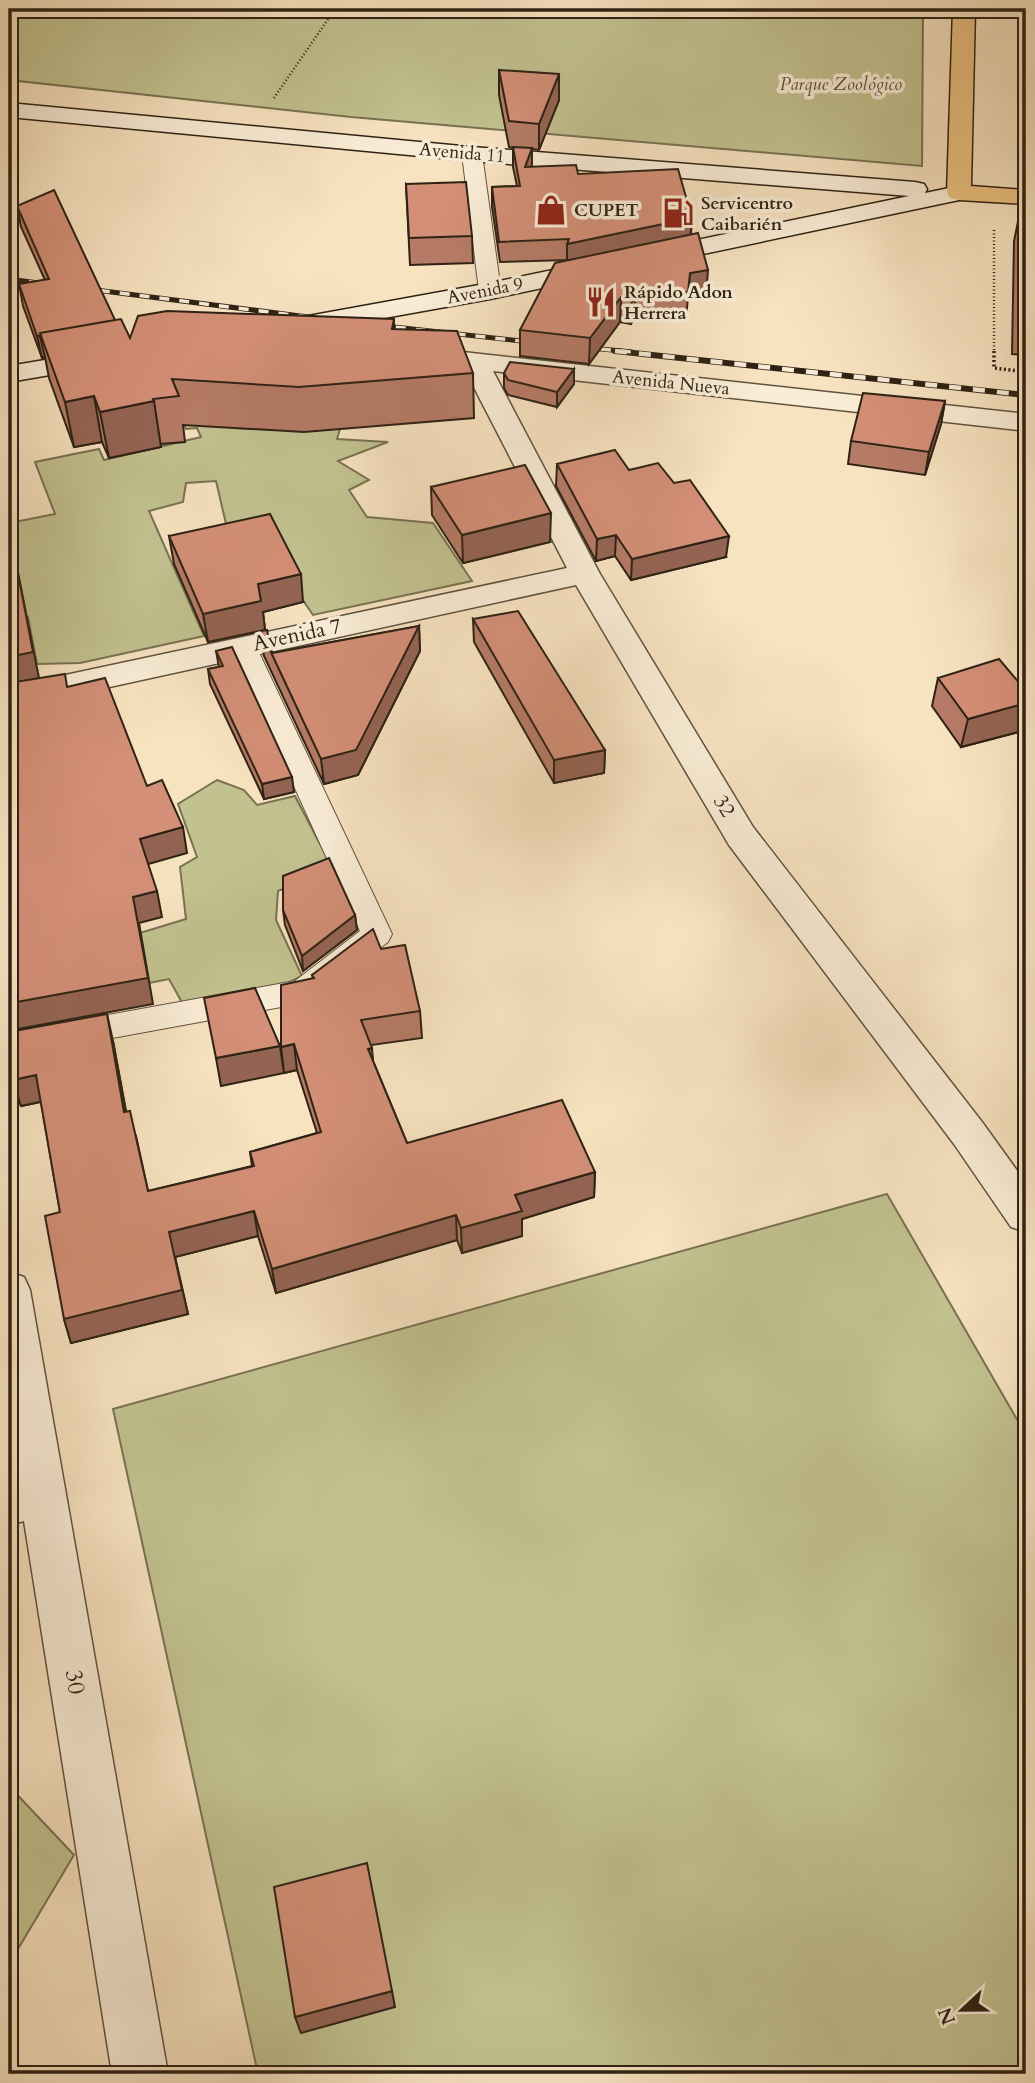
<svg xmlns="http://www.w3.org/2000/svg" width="1035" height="2083" font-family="Cardo,serif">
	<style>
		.green { fill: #c2c290; stroke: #787252; stroke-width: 2 }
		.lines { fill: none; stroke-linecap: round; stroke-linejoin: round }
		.lane-casing { stroke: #605240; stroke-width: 2 }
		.street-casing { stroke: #605240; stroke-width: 3 }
		.secondary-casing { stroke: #2e2215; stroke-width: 3 }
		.primary-casing { stroke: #2e2215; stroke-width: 3 }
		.path-far1 { stroke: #2e2215; stroke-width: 2.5; stroke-dasharray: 1 2.5; stroke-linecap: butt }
		.path { stroke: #2e2215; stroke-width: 3.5; stroke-dasharray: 2 2.5; stroke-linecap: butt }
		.lane { fill: #faedd7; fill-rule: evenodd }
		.street { fill: #faedd7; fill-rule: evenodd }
		.secondary { fill: #faedd7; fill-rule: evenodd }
		.primary { fill: #ecc280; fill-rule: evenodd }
		.rail-far1-casing { stroke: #2e2215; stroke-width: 5 }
		.rail-casing { stroke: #2e2215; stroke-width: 6 }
		.rail-far1 { stroke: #faedd7; stroke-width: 3.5; stroke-dasharray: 10; stroke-linecap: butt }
		.rail { stroke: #faedd7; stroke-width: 4.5; stroke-dasharray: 12; stroke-linecap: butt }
		.wall { fill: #b57b66; stroke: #2e2215; stroke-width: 2 }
		.shaded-wall { fill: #946453; stroke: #2e2215; stroke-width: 2 }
		.building { fill: #d38f77; stroke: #2e2215; stroke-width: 2 }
		.labels { text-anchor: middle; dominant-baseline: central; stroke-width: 7; stroke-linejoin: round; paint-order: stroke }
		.far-park-label { font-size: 18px; font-style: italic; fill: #5a523a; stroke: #faedd7 }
		.far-street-label { font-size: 18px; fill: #2e2215; stroke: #faedd7 }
		.far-poi-label { font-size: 18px; font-weight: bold; fill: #2e2215; stroke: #faedd7; text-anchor: start }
		.street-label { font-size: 21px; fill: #2e2215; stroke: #faedd7 }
		.near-street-label { font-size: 24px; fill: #2e2215; stroke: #faedd7 }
	</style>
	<rect width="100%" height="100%" fill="#f8e3c1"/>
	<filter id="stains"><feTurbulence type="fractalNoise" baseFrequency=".00286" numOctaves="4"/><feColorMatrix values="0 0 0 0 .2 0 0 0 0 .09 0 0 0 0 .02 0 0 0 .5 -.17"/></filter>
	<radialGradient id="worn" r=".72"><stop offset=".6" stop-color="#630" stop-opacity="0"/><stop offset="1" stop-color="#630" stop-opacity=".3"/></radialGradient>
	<path class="green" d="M 9,9 L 923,9 L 922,166 L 351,117 L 9,80 Z
		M 168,399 L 233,428 L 274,430 L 347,405 L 337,439 L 388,442 L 338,461 L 369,480 L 349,490 L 367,517 L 433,523 L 472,581 L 313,615 L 302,599 L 230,541 L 216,481 L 186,483 L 183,502 L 149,511 L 204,636 L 80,663 L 37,664 L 28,617 L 9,620 L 9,523 L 55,514 L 35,462 L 99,449 L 104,460 L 201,437 L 197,428 L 186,429 Z
		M 217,780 L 244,790 L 257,805 L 295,796 L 333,869 L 278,891 L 276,920 L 302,976 L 282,986 L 184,1006 L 169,979 L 124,988 L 120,939 L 186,919 L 180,867 L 197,857 L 178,804 Z
		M 887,1194 L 1026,1435 L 1026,2074 L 258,2074 L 113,1409 Z
		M 9,1786 L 74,1855 L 9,1964 Z"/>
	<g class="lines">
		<g class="lane-casing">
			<path id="lane" d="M 472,148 L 482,154 L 501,291 L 498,296 L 482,296 L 479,291 L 462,154 Z
				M 243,638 L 252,640 L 256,646 L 392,934 L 388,942 L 314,999 L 303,1003 L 9,1057 L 9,1033 L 295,981 L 360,931 L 230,646 L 234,640 Z"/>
		</g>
		<g class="street-casing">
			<path id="street" d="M 454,351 L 1026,414 L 1026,431 L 493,371 L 600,574 L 753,827 L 982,1122 L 1026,1183 L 1026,1232 L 1011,1227 L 954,1144 L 729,845 L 576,585 L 9,709 L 9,687 L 567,568 L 464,368 L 444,365 L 440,359 L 444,353 Z
				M 9,1272 L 24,1277 L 30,1290 L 168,2074 L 112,2074 L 24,1521 L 9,1525 L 9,1483 L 18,1480 L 9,1422 Z"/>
		</g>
		<g class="secondary-casing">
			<path id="secondary" d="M 9,103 L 472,147 L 915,182 L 924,184 L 927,189 L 925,193 L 959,186 L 968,188 L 971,193 L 968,198 L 959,200 L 490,299 L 295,334 L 286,332 L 282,326 L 286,320 L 490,283 L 909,196 L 472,161 L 9,117 Z
				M 98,351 L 108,353 L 112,359 L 108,365 L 9,382 L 9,366 Z"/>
		</g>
		<g class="primary-casing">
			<path id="primary" d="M 953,9 L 975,9 L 971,186 L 1026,190 L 1026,204 L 959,200 L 950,198 L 947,193 Z"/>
		</g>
		<path class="path-far1" d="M 274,98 L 335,9
			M 994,230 L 994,352"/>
		<path class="path" d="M 994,351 L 994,368 L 1026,372"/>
		<use href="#lane" class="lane"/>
		<use href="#street" class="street"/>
		<use href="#secondary" class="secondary"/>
		<use href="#primary" class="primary"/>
		<g class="rail-far1-casing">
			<path id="rail-far1" d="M 9,279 L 53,285
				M 80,288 L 316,318
				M 376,325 L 539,343
				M 581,347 L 632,352"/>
		</g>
		<g class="rail-casing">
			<path id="rail" d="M 615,351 L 1026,395"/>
		</g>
		<use href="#rail-far1" class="rail-far1"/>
		<use href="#rail" class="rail"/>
	</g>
	<path class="wall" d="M 499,70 L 559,100 L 539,150 L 532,149 L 532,167 L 578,174 L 692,218 L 691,234 L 706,296 L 688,298 L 686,317 L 634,315 L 631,324 L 620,322 L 589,364 L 520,356 L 520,330 L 567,260 L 500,262 L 492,207 L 492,187 L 517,186 L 513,167 L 513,148 L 509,147 L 499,95 Z
		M 406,184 L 472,236 L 473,263 L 410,265 Z
		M 1023,197 L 1026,197 L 1026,355 L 1012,354 L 1014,241 Z
		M 17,206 L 130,338 L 394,319 L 394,329 L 473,373 L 474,418 L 304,432 L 183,425 L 185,442 L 161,444 L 161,447 L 109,458 L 102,442 L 74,447 L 49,378 L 45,357 L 42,358 L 23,306 L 19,284 L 45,280 L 21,227 Z
		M 574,369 L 574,384 L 557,407 L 508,395 L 504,388 L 504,373 Z
		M 945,401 L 941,424 L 925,475 L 848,464 L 851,441 Z
		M 557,464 L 629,470 L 726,557 L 631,580 L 615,556 L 596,561 L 556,486 Z
		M 431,487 L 550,542 L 463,563 L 432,515 Z
		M 169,536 L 303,602 L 263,612 L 265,630 L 208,642 L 174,564 Z
		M 473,619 L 605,750 L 604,773 L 554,783 L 474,642 Z
		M 419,626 L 420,651 L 358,775 L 324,784 L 264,656 L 261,631 L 272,653 Z
		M 216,651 L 294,792 L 264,799 L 210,684 L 208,669 L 219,667 Z
		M 938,678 L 1026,691 L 1026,730 L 961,747 L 932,706 Z
		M 283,910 L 355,915 L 357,930 L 303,971 L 285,925 Z
		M 381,949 L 420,1011 L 422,1038 L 371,1045 L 373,1061 L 407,1143 L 595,1172 L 594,1197 L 522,1219 L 522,1236 L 462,1253 L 457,1240 L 276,1293 L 258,1236 L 175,1257 L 188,1314 L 71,1343 L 64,1319 L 60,1212 L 41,1102 L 21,1106 L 13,1080 L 113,1041 L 126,1112 L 136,1136 L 148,1191 L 252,1166 L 250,1152 L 317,1133 L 297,1070 L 284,1073 L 281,1047 L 313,978 L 312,975 Z"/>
	<path class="shaded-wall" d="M 559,74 L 559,100 L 539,150 L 539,124 Z
		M 532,148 L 532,168 L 525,167 Z
		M 692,218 L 690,239 L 567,264 L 567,244 Z
		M 708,270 L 706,296 L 688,298 L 690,273 Z
		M 636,289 L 634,315 L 631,324 L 632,298 Z
		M 621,297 L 620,322 L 589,364 L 590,338 Z
		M 37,336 L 40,336 L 45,357 L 42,358 Z
		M 574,369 L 574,384 L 557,407 L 557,392 Z
		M 94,396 L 102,442 L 74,447 L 65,402 Z
		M 154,401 L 161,447 L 109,458 L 100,412 Z
		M 945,401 L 941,424 L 925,475 L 929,452 Z
		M 551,513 L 550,542 L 463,563 L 462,535 Z
		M 616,535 L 615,556 L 596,561 L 597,539 Z
		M 729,536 L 726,557 L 631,580 L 632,559 Z
		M 15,558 L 39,678 L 9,685 L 9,657 Z
		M 301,574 L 303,602 L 263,612 L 265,630 L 208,642 L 203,614 L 258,584 Z
		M 419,626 L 420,651 L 358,775 L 324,784 L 321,759 Z
		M 1026,703 L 1026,730 L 961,747 L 968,719 Z
		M 605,750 L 604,773 L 554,783 L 554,760 Z
		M 292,777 L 294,792 L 264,799 L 262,784 Z
		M 183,827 L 187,853 L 145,865 L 140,839 Z
		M 157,891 L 162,917 L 139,923 L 153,1004 L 18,1029 L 11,1003 L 133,897 Z
		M 355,915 L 357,930 L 303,971 L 302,956 Z
		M 107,1014 L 113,1041 L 131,1138 L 124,1112 Z
		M 294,1044 L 297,1070 L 284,1073 L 281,1047 Z
		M 280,1046 L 284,1073 L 221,1086 L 216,1058 Z
		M 372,1048 L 374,1074 L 368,1049 Z
		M 36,1075 L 44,1101 L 21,1106 L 13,1080 Z
		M 595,1172 L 594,1197 L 522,1219 L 522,1236 L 462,1253 L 461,1228 L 515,1195 Z
		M 254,1211 L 258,1236 L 175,1257 L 188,1314 L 71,1343 L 64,1319 L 169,1232 Z
		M 456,1215 L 457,1240 L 276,1293 L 272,1269 Z
		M 392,1991 L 395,2007 L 301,2033 L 295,2017 Z"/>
	<path class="building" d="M 499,70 L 559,74 L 539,124 L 509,121 Z
		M 513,147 L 532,148 L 525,167 L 576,165 L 578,174 L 678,169 L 692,218 L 567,244 L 569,239 L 499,242 L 492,187 L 520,186 Z
		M 466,182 L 472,236 L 409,238 L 406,184 Z
		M 54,190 L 115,320 L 40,333 L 41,335 L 37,336 L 19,284 L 49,279 L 17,206 Z
		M 1023,197 L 1026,197 L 1026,309 L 1021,309 Z
		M 698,233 L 708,270 L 690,273 L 688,292 L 636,289 L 632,298 L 621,297 L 590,338 L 520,330 L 555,263 Z
		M 167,311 L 394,319 L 392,329 L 457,331 L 473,373 L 299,387 L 172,379 L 179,396 L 153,399 L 154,401 L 100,412 L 94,396 L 65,402 L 40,333 L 121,319 L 130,338 L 138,316 Z
		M 510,362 L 574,369 L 557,392 L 508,380 L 504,373 Z
		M 863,393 L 945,401 L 929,452 L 851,441 Z
		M 615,450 L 629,470 L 658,463 L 674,483 L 690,480 L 729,536 L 632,559 L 616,535 L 597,539 L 557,464 Z
		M 525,465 L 551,513 L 462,535 L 431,487 Z
		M 270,514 L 301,574 L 258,584 L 261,601 L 203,614 L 169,536 Z
		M 9,540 L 15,558 L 33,652 L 9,657 Z
		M 518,611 L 605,750 L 554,760 L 473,619 Z
		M 419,626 L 356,750 L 321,759 L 261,631 L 267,630 L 272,653 Z
		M 232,647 L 292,777 L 262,784 L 208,669 L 223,666 L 216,651 Z
		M 999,659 L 1026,691 L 1026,703 L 968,719 L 938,678 Z
		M 65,674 L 67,687 L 105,678 L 147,786 L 162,780 L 183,827 L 140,839 L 157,891 L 133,897 L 148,978 L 11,1003 L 9,981 L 15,980 L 9,954 L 9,683 Z
		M 329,858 L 355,915 L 302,956 L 283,910 L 283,876 Z
		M 373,929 L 381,949 L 405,945 L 420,1011 L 361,1020 L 372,1048 L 368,1049 L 407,1143 L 562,1100 L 595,1172 L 515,1195 L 522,1211 L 461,1228 L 456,1215 L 272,1269 L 254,1211 L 169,1232 L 182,1290 L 64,1319 L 45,1216 L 60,1212 L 36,1075 L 13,1080 L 9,1050 L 9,1035 L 15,1034 L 14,1031 L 107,1014 L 124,1112 L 130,1111 L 148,1191 L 254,1166 L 250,1152 L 321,1132 L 294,1044 L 281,1047 L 281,985 L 314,978 L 312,975 Z
		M 255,988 L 280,1046 L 216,1058 L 204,998 Z
		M 367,1863 L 392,1991 L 295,2017 L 274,1887 Z"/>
	<defs>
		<g id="shop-bare" transform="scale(2.415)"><path d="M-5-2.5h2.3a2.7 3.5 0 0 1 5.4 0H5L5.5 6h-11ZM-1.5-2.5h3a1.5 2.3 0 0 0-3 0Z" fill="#8f2418" stroke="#faedd7" stroke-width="2.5" paint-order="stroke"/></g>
		<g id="fuel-bare" transform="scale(2.415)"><path d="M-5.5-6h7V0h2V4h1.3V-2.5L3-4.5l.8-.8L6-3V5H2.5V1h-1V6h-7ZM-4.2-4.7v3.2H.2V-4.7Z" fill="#8f2418" stroke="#faedd7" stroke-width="2.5" paint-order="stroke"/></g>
		<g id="restaurant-bare" transform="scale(2.415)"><path d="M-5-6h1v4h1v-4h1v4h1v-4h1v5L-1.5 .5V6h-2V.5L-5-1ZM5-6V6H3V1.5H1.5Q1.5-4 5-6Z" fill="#8f2418" stroke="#faedd7" stroke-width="2.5" paint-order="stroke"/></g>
	</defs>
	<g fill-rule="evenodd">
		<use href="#shop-bare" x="551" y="210"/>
		<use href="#fuel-bare" x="678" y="213"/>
		<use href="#restaurant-bare" x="601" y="302"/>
	</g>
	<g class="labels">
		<g class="far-park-label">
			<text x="841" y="84">Parque Zoológico</text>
		</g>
		<g class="far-street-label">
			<text transform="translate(462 153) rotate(5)">Avenida 11</text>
			<text transform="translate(485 291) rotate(-11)">Avenida 9</text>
			<text transform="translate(671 383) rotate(6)">Avenida Nueva</text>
		</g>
		<g class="far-poi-label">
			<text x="701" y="203">Servicentro<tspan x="701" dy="21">Caibarién</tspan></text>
			<text x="574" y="210">CUPET</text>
			<text x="624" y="292">Rápido Adon<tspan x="624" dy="21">Herrera</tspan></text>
		</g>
		<g class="street-label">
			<text transform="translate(297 635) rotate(-12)">Avenida 7</text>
			<text transform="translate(724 806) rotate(59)">32</text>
		</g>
		<g class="near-street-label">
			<text transform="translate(75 1682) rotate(81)">30</text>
		</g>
	</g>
	<rect width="1035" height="2083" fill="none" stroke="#f8e3c1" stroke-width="35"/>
	<rect x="10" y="10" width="1014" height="2062" fill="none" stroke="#2e2215" stroke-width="3.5"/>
	<rect x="18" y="18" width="1000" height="2048" fill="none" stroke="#2e2215" stroke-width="2"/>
	<g transform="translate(962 2010) rotate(248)" stroke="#faedd7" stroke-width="5" paint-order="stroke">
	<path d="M0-5L12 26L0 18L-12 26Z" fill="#2e2215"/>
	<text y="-10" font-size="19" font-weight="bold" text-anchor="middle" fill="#2e2215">N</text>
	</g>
	<rect width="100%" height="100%" filter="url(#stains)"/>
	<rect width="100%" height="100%" fill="url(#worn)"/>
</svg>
